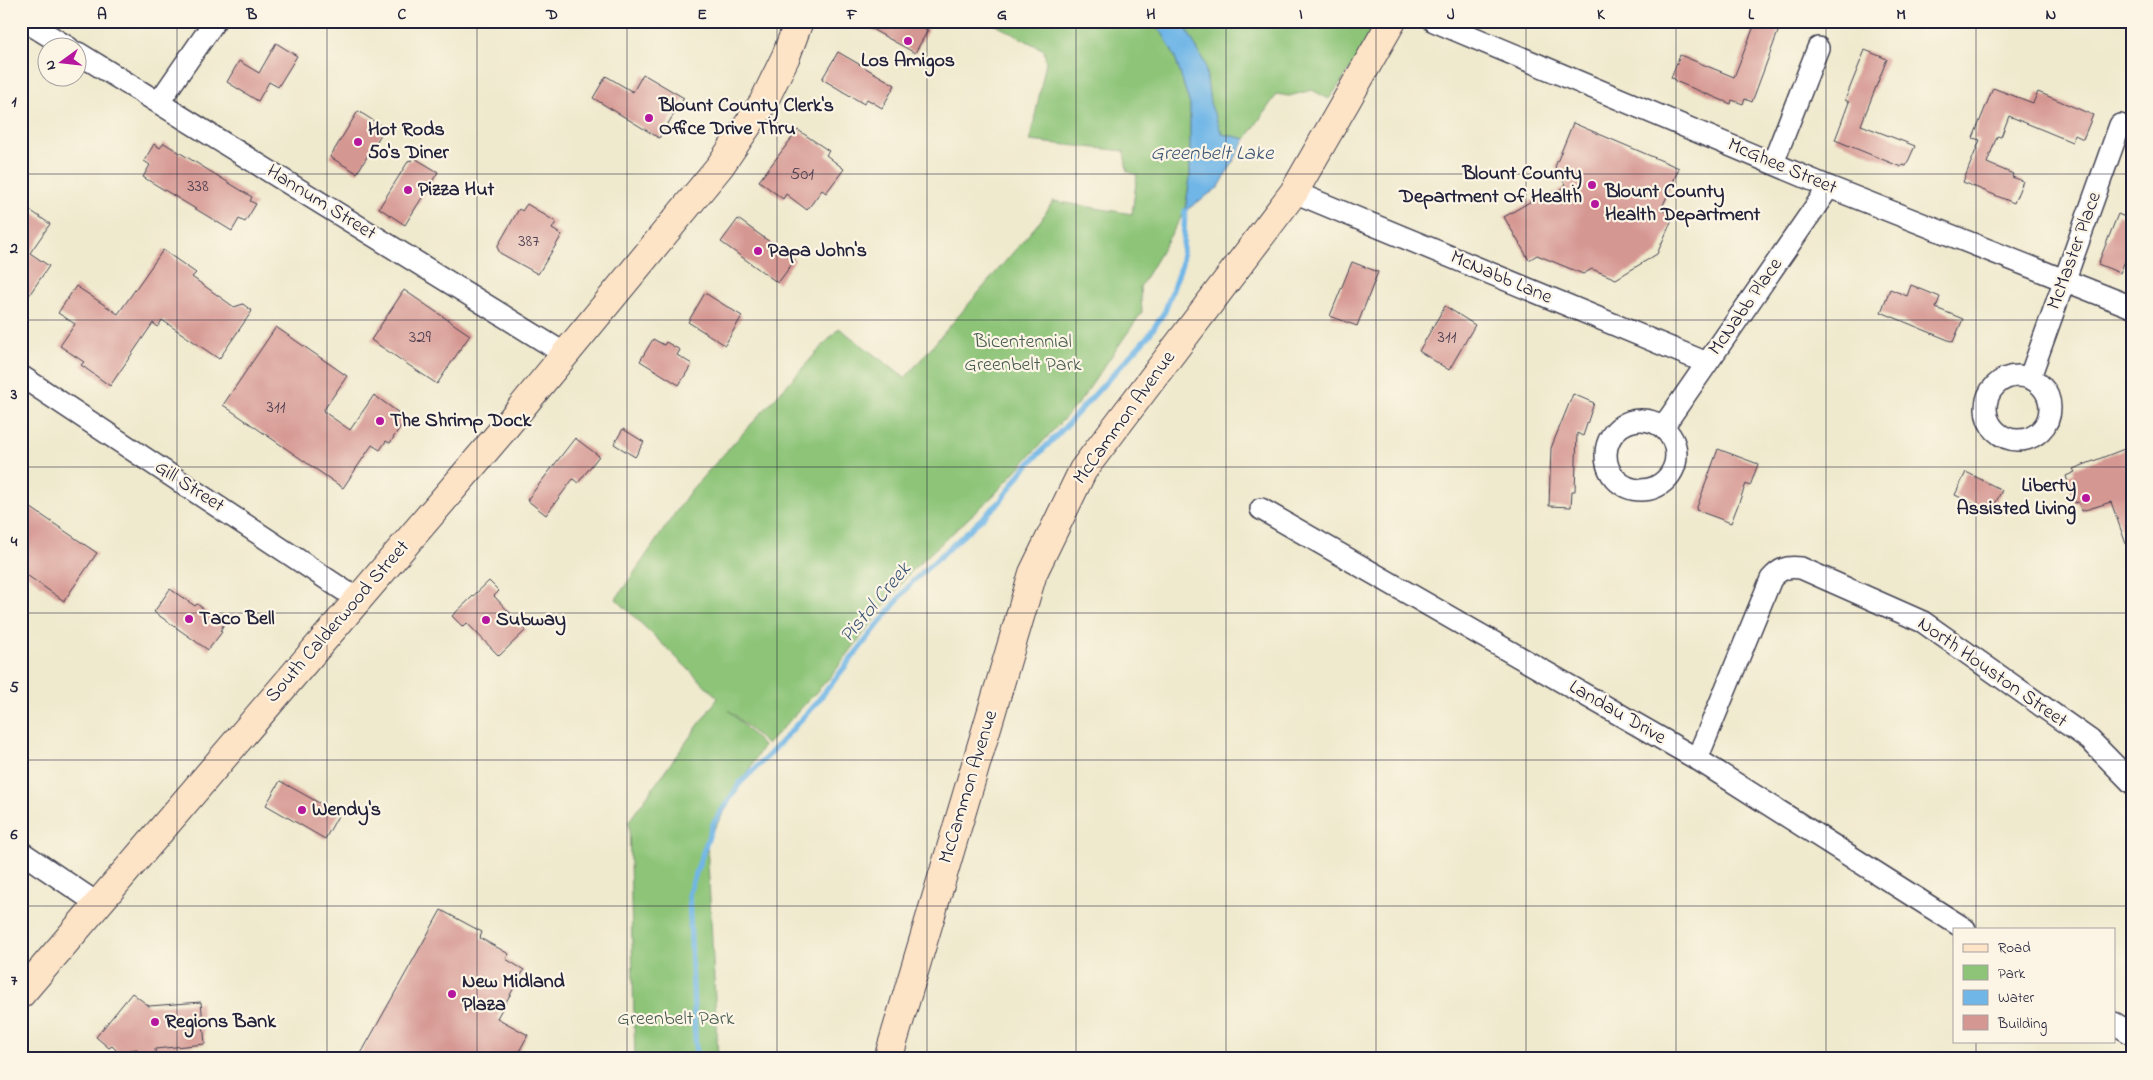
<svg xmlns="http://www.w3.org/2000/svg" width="2153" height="1080" font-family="'Indie Flower',sans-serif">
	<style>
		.green { fill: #8dc478; stroke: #58735a }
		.water { fill: #70b6e7; stroke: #496c91 }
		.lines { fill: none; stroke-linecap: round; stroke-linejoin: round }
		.stream { stroke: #70b6e7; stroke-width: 5.5 }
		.building { fill: #d59792 }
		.street-casing { stroke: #414051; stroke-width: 24 }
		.secondary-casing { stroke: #414051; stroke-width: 30 }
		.street { stroke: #fff; stroke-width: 21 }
		.secondary { stroke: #fee4c6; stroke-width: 28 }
		.grid { fill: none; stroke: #22223b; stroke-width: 1; stroke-opacity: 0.55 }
		.poi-dot { fill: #b5179e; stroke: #fcf5e5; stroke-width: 2 }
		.labels { text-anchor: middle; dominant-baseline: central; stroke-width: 4.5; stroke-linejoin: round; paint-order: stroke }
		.number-label { font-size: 18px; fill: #4f3f51 }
		.poi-label { font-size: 20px; font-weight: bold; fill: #22223b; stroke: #fcf5e5; text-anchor: start }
		.street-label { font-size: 20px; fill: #22223b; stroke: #fcf5e5 }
		.park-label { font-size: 20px; fill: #475b50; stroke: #fcf5e5 }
		.water-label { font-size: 21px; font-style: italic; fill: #3d5677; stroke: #fcf5e5 }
		.neatline { fill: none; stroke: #22223b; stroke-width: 2 }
		.grid-label { font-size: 16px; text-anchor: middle; font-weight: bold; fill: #22223b }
	</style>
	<rect width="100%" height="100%" fill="#fcf5e5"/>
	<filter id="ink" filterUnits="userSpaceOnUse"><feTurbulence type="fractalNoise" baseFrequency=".02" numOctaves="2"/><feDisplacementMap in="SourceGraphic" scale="10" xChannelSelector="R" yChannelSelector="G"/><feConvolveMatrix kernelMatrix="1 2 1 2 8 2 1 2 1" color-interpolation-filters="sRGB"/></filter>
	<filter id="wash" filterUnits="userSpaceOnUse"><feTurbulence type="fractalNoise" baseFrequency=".0096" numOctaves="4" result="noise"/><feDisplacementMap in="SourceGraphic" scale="20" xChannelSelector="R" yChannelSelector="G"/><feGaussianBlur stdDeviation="1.12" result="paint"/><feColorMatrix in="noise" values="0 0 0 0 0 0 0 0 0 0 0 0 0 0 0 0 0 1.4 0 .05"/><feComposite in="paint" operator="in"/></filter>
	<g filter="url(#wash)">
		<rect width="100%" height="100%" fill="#efe9cd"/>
		<path class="green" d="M 988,21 L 1146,21 L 1162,32 L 1175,57 L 1190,105 L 1190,178 L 1185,211 L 1140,287 L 1142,312 L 1081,400 L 994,495 L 911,571 L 832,675 L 767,745 L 729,710 L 763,746 L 707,841 L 718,1059 L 635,1059 L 629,821 L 718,698 L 616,599 L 691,490 L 839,328 L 905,378 L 1041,220 L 1053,201 L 1132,214 L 1137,175 L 1127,171 L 1124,151 L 1030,141 L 1046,62 L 1044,50 Z
			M 1182,21 L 1379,21 L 1375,35 L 1329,99 L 1312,90 L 1289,96 L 1277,94 L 1246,139 L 1222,134 L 1210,103 L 1205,64 Z"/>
		<path class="water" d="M 1146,21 L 1182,21 L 1205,64 L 1210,103 L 1222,134 L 1246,139 L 1219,187 L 1185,211 L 1190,178 L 1190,105 L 1175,57 L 1162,32 Z"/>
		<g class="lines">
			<path class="stream" d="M 696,1059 L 689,893 L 713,824 L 740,783 L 770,754 L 817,702 L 912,582 L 1000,502 L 1023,470 L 1063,429 L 1149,335 L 1165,311 L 1182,263 L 1185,211"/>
		</g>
		<g id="blocks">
			<path class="building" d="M 857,21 L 912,21 L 928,30 L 915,53 Z
				M 1756,21 L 1782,21 L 1752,102 L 1745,99 L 1743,104 L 1732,100 L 1731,104 L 1675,81 L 1675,79 L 1671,78 L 1680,55 L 1734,77 Z
				M 276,43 L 297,56 L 278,87 L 269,82 L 258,101 L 227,82 L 239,61 L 259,73 Z
				M 1865,50 L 1887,59 L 1861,125 L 1915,146 L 1906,166 L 1902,165 L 1901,167 L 1835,140 L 1849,102 L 1845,100 Z
				M 838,52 L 895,85 L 882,108 L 867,99 L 864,104 L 822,79 Z
				M 643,74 L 684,98 L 659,138 L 593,98 L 606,76 L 633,92 Z
				M 1993,88 L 2033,103 L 2038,92 L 2093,115 L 2083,139 L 2075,135 L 2072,142 L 2009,116 L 2001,137 L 1997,136 L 1987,163 L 2013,174 L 2012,177 L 2023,181 L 2014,203 L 1963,182 L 1980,140 L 1973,138 Z
				M 358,111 L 385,128 L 357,173 L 330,157 Z
				M 1573,123 L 1679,168 L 1661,210 L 1674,215 L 1657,254 L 1616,279 L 1592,269 L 1583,274 L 1537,255 L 1529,260 L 1504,217 L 1540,196 L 1545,198 L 1566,186 L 1555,167 Z
				M 798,130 L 829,151 L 826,155 L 844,169 L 826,193 L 822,190 L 807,210 L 786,194 L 783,199 L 759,181 Z
				M 164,143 L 252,197 L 250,201 L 256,204 L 245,222 L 239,219 L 232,231 L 143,177 L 150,165 L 144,161 L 154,144 L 160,148 Z
				M 413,157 L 438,172 L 405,225 L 379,208 L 409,160 L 411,161 Z
				M 21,204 L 50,224 L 30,253 L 49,266 L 21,307 Z
				M 527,204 L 556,222 L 552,229 L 562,235 L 538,274 L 500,253 L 497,247 L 519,209 L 522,211 Z
				M 2118,214 L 2132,220 L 2132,244 L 2120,273 L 2098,264 Z
				M 738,219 L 795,260 L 778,283 L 721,242 Z
				M 163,250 L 196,273 L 192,277 L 234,307 L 243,304 L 252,311 L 219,359 L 162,320 L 158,327 L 153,323 L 110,386 L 81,365 L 84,362 L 60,346 L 75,324 L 58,313 L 76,286 L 118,314 Z
				M 1352,262 L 1378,272 L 1357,326 L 1330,316 Z
				M 1911,285 L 1940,297 L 1936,308 L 1963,319 L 1953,342 L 1881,312 L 1890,289 L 1907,296 Z
				M 404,290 L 470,335 L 437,384 L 371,340 Z
				M 705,293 L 742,316 L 725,345 L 688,322 Z
				M 1445,306 L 1475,325 L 1449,370 L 1419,351 Z
				M 276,327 L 347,376 L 323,411 L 350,430 L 374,395 L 406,418 L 390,443 L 386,441 L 380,450 L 372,445 L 343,488 L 223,405 Z
				M 653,339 L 664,345 L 666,342 L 680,350 L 677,355 L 692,364 L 679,385 L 640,361 Z
				M 1573,394 L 1594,403 L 1583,436 L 1577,433 L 1575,491 L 1572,491 L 1571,507 L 1549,506 L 1551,448 Z
				M 623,429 L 644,442 L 635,457 L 614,444 Z
				M 575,438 L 599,456 L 578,483 L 573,479 L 546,515 L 527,500 Z
				M 2132,446 L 2132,555 L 2130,555 L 2111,502 L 2082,511 L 2078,502 L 2075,503 L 2066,476 L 2075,472 L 2073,469 Z
				M 1718,449 L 1758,464 L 1750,486 L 1746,484 L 1731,523 L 1696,510 Z
				M 1966,472 L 2002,490 L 1991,512 L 1955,495 Z
				M 21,501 L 97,553 L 64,601 L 21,571 Z
				M 489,581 L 499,591 L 494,596 L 526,630 L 499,656 L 467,623 L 463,627 L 452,616 Z
				M 170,589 L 195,606 L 197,604 L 224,624 L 220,631 L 222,632 L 208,650 L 154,612 Z
				M 280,781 L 339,814 L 325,839 L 266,805 Z
				M 441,910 L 482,932 L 480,938 L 509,954 L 506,959 L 524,970 L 497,1018 L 528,1035 L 515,1059 L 358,1059 Z
				M 132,993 L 149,1006 L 201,1002 L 205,1044 L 155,1049 L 156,1059 L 138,1059 L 137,1049 L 118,1052 L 112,1046 L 109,1048 L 96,1037 Z"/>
		</g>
	</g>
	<g filter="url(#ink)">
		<use href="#blocks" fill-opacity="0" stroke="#414051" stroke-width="1"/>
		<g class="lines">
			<g class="street-casing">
				<path id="street" d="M 25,21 L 69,48
					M 1434,21 L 1829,187 L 2132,307
					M 78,53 L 565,354
					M 159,102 L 215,21
					M 1773,163 L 1818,48
					M 1294,192 L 1707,363
					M1986 408a32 32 0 1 1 64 0a32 32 0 1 1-64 0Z
					M 21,376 L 357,599
					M 2030,377 L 2120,125
					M1606 455a35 35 0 1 1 70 0a35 35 0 1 1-70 0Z
					M 1663,427 L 1829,187
					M 1261,509 L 1697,759 L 1965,929
					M 1697,759 L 1771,579 C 1780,569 1786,566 1801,568 L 1923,622 L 2090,740 L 2132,783
					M 21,852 L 98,904
					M 2114,1023 L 2132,1034"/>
			</g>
			<g class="secondary-casing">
				<path id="secondary" d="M 21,994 L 502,431 L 720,166 L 763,103 L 786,56 L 799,21
					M 888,1059 L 1033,573 L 1083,470 L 1294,192 L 1392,21"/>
			</g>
			<use href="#street" class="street"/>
			<use href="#secondary" class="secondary"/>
		</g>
	</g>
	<path class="grid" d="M 177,21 L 177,1059M 327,21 L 327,1059M 477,21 L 477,1059M 627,21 L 627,1059M 777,21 L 777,1059M 927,21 L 927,1059M 1076,21 L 1076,1059M 1226,21 L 1226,1059M 1376,21 L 1376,1059M 1526,21 L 1526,1059M 1676,21 L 1676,1059M 1826,21 L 1826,1059M 1976,21 L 1976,929M 21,174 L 2132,174M 21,320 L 2132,320M 21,467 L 2132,467M 21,613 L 2132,613M 21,760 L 2132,760M 21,906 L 2132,906M 1976,1041 L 1976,1059"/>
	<g class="poi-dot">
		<circle cx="908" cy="41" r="5"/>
		<circle cx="649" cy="118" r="5"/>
		<circle cx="358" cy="142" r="5"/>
		<circle cx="1592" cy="185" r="5"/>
		<circle cx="408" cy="190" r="5"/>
		<circle cx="1595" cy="204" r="5"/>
		<circle cx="758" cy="251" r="5"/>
		<circle cx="380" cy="421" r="5"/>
		<circle cx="2086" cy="498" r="5"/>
		<circle cx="189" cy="619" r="5"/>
		<circle cx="486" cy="620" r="5"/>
		<circle cx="302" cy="810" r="5"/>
		<circle cx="452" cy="994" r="5"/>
		<circle cx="155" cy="1022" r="5"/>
	</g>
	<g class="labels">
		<g class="number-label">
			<text x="802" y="175">501</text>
			<text x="198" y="187">338</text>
			<text x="529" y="242">387</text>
			<text x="420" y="338">329</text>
			<text x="1447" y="338">311</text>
			<text x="276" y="408">311</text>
		</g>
		<g class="poi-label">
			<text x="908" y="61" text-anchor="middle">Los Amigos</text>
			<text x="659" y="106">Blount County Clerk's<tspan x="659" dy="23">Office Drive Thru</tspan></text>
			<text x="368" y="130">Hot Rods<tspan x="368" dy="23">50's Diner</tspan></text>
			<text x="1582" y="174" text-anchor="end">Blount County<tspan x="1582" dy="23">Department Of Health</tspan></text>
			<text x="418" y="190">Pizza Hut</text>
			<text x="1605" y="192">Blount County<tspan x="1605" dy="23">Health Department</tspan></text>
			<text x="768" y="251">Papa John's</text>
			<text x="390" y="421">The Shrimp Dock</text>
			<text x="2076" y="486" text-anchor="end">Liberty<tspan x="2076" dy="23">Assisted Living</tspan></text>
			<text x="199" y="619">Taco Bell</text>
			<text x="496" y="620">Subway</text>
			<text x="312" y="810">Wendy's</text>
			<text x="462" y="982">New Midland<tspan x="462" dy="23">Plaza</tspan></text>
			<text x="165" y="1022">Regions Bank</text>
		</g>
		<g class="street-label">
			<text transform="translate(1782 167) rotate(23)">McGhee Street</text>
			<text transform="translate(321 203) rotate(32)">Hannum Street</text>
			<text transform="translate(2075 251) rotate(-70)">McMaster Place</text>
			<text transform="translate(1501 278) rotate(23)">McNabb Lane</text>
			<text transform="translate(1746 307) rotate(-55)">McNabb Place</text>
			<text transform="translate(1125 418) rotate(-54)">McCammon Avenue</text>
			<text transform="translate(189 487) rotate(33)">Gill Street</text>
			<text transform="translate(338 622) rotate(-49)">South Calderwood Street</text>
			<text transform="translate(1992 673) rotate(35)">North Houston Street</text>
			<text transform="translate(1617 713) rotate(30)">Landau Drive</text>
			<text transform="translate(969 787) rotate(-73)">McCammon Avenue</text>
		</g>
		<g class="park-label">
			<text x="1023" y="342">Bicentennial<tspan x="1023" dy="23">Greenbelt Park</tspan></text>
			<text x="676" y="1019">Greenbelt Park</text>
		</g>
		<g class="water-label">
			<text x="1212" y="154">Greenbelt Lake</text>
			<text transform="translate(876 603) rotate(-50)">Pistol Creek</text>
		</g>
	</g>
	<rect width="2153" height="1080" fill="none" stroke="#fcf5e5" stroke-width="55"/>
	<rect x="1953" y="928" width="162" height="115" fill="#fcf5e5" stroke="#a5a1a1"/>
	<rect x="1963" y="944" width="25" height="8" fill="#fee4c6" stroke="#a5a1a1"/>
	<text x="1998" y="952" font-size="15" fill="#22223b">Road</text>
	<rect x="1963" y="965" width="25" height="15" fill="#8dc478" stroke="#a5a1a1"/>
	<text x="1998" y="978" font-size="15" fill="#22223b">Park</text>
	<rect x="1963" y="990" width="25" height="15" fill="#70b6e7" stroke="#a5a1a1"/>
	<text x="1998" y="1002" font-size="15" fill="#22223b">Water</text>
	<rect x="1963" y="1015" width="25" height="15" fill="#d59792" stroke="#a5a1a1"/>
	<text x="1998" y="1028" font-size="15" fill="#22223b">Building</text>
	<g transform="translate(62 62) rotate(255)"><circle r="24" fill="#fcf5e5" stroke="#a5a1a1"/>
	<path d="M0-4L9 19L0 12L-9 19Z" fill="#b5179e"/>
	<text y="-8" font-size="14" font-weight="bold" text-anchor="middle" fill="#22223b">N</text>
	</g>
	<rect x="28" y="28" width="2098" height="1024" class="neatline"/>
	<g class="grid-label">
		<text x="102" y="19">A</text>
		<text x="252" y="19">B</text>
		<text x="402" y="19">C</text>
		<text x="552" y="19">D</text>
		<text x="702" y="19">E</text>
		<text x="852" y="19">F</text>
		<text x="1002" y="19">G</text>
		<text x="1151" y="19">H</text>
		<text x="1301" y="19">I</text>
		<text x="1451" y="19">J</text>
		<text x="1601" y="19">K</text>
		<text x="1751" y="19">L</text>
		<text x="1901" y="19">M</text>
		<text x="2051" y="19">N</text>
		<text x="14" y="106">1</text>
		<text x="14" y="253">2</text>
		<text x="14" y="399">3</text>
		<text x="14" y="546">4</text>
		<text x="14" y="692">5</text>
		<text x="14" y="839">6</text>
		<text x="14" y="985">7</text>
	</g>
</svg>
